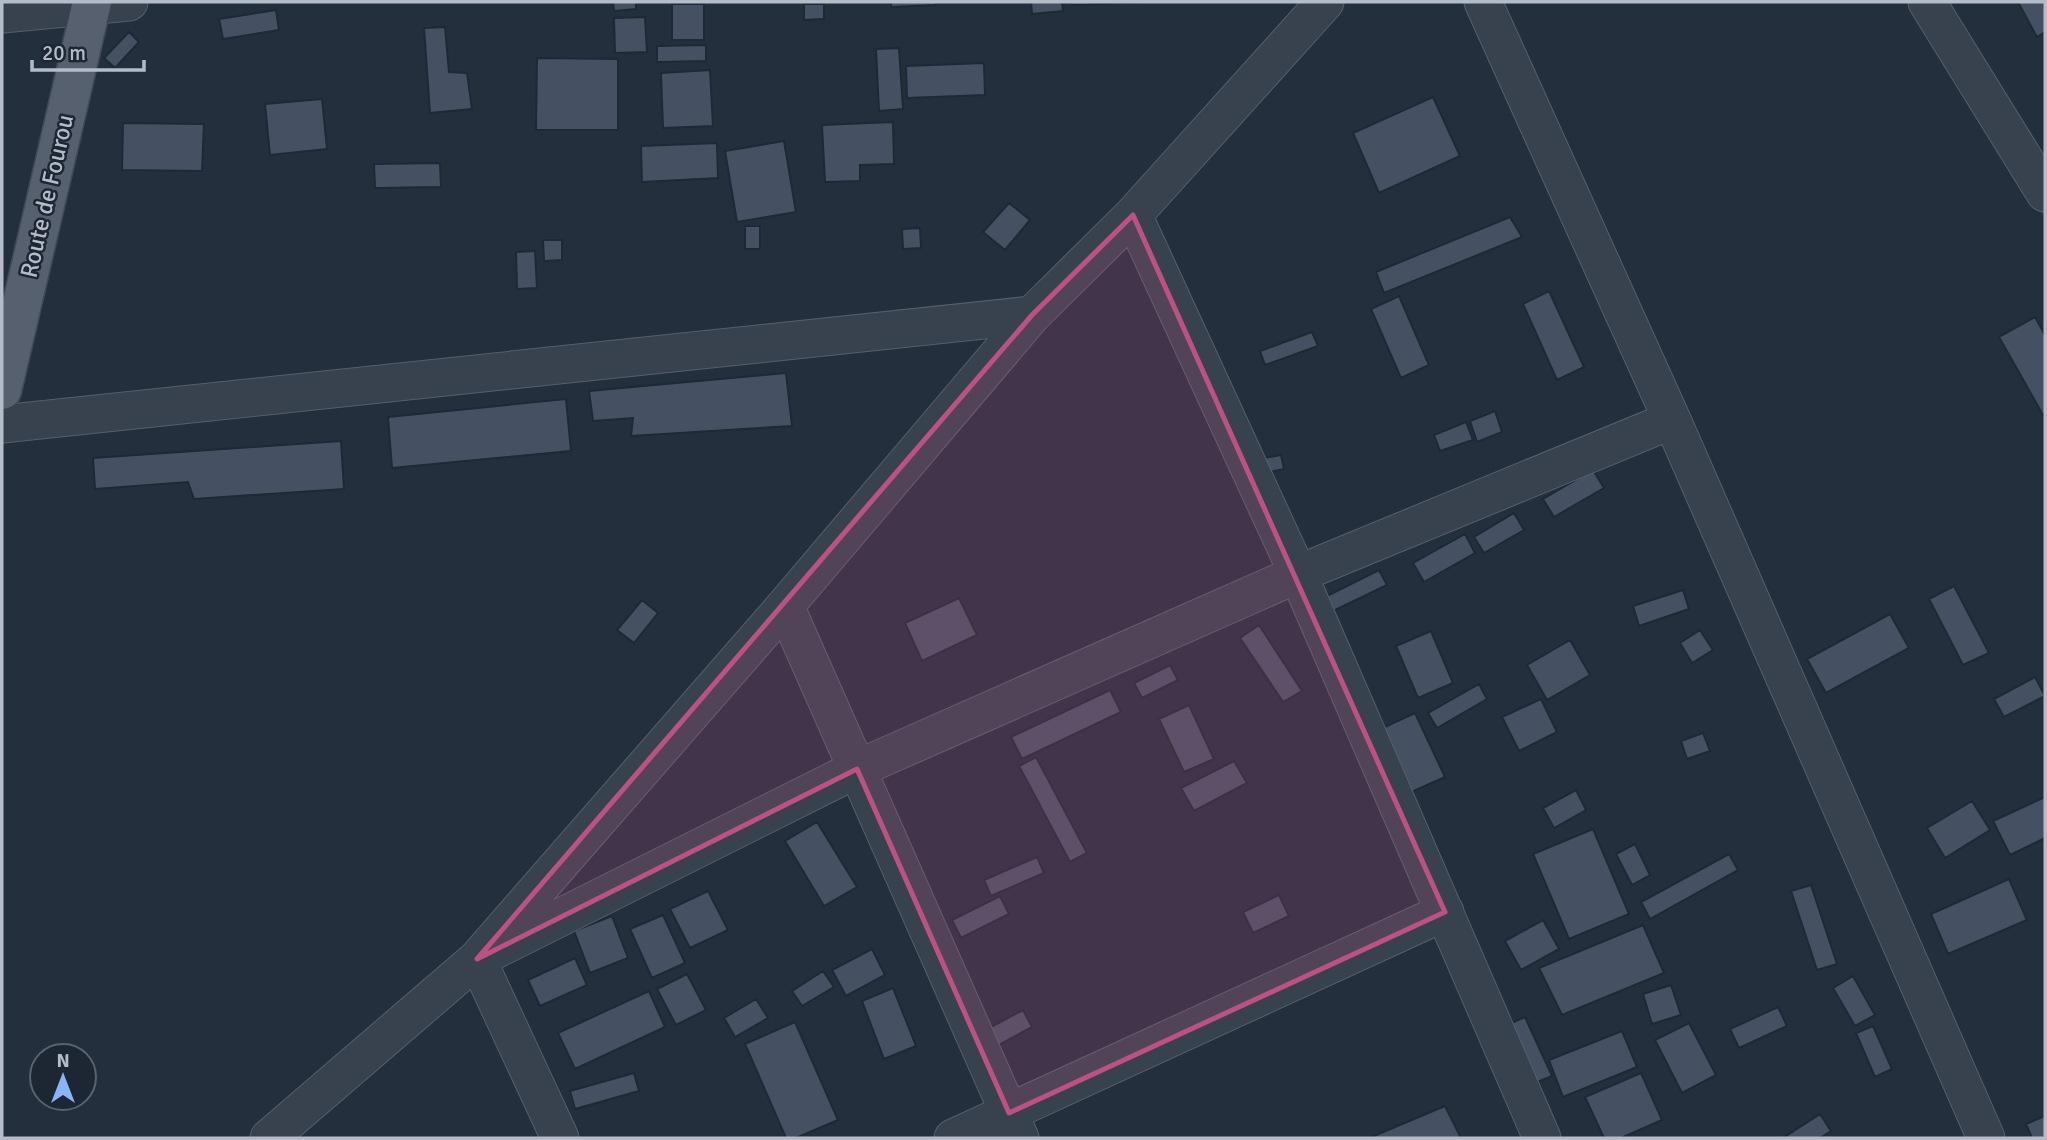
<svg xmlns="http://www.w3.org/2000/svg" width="2047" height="1140" font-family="Signika,sans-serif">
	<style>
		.building { fill: #455162; stroke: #1f2835; stroke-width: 2 }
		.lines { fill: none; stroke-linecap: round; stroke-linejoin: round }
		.minor-casing { stroke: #565f6c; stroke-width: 39 }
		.major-casing { stroke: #414a57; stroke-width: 41 }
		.minor { stroke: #38414e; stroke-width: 37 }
		.major { stroke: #56606e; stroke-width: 38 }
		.marked { fill: #bd5182; fill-opacity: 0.2; stroke: #bd5182; stroke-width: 5; stroke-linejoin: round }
		.labels { text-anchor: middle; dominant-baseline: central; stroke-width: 5; stroke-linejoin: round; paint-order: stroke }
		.street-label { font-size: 24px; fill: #b4bcc9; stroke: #1d2633 }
	</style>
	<rect width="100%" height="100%" fill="#242f3e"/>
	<path class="building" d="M 613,2 L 636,2 L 636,9 L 614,11 Z
		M 891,2 L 936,2 L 936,5 L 891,7 Z
		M 1031,2 L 1062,2 L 1063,11 L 1032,14 Z
		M 1072,2 L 1146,2 L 1072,5 Z
		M 2018,2 L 2045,2 L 2045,32 L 2037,37 Z
		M 672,4 L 704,4 L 704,40 L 672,40 Z
		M 804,4 L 824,4 L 824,19 L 804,20 Z
		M 276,10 L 279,30 L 223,39 L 219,19 Z
		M 645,17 L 647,52 L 615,53 L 614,18 Z
		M 445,27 L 449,72 L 467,73 L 472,109 L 430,113 L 424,28 Z
		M 129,32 L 139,42 L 115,68 L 104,58 Z
		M 706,45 L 706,61 L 657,62 L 657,46 Z
		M 899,48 L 903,109 L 879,111 L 876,49 Z
		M 537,58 L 618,59 L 618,130 L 536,130 Z
		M 984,63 L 985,95 L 907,98 L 906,66 Z
		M 710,70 L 713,126 L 663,128 L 661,73 Z
		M 1433,97 L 1460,156 L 1379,193 L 1353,133 Z
		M 322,99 L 327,149 L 270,155 L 265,104 Z
		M 893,122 L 894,164 L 860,165 L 860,181 L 825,182 L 822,125 Z
		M 123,123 L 204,124 L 202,171 L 122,170 Z
		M 784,141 L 796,212 L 737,222 L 725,151 Z
		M 717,143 L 718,178 L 642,182 L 641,146 Z
		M 440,163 L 441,187 L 375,188 L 374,164 Z
		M 1009,203 L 1030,220 L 1005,250 L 983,232 Z
		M 1510,217 L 1522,237 L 1384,293 L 1376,272 Z
		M 745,226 L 760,226 L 760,249 L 745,249 Z
		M 920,228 L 921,248 L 903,249 L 902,229 Z
		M 543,240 L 562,240 L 562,260 L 544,261 Z
		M 535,251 L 537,288 L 517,289 L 516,252 Z
		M 1549,291 L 1584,367 L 1557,380 L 1523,304 Z
		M 1399,296 L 1429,365 L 1401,378 L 1371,309 Z
		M 2035,317 L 2045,335 L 2045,414 L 2043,415 L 1999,337 Z
		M 1312,332 L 1318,346 L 1265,365 L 1260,351 Z
		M 786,373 L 792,426 L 631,436 L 633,418 L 593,421 L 589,391 Z
		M 566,399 L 571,451 L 392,468 L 388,417 Z
		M 1495,411 L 1502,432 L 1477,442 L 1470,421 Z
		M 1466,422 L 1473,440 L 1440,451 L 1434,435 Z
		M 341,441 L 344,489 L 194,499 L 188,482 L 95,489 L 93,458 Z
		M 1281,455 L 1284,469 L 1261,474 L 1258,459 Z
		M 1593,470 L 1604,488 L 1554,517 L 1543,499 Z
		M 1514,513 L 1524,530 L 1484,553 L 1474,537 Z
		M 1465,534 L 1475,553 L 1424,582 L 1413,563 Z
		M 1379,570 L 1387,585 L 1331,612 L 1323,598 Z
		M 1954,586 L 1989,653 L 1963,665 L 1929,599 Z
		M 1683,590 L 1689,609 L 1639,626 L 1633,606 Z
		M 959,598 L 977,635 L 922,661 L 905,623 Z
		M 642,600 L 658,613 L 634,643 L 617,630 Z
		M 1890,614 L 1909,648 L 1826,693 L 1807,659 Z
		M 1259,625 L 1302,691 L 1283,702 L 1240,638 Z
		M 1700,630 L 1713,650 L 1692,663 L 1680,643 Z
		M 1431,631 L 1453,683 L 1418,698 L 1396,646 Z
		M 1570,640 L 1590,675 L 1547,700 L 1527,665 Z
		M 1170,665 L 1178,680 L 1142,698 L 1134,683 Z
		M 2035,677 L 2045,696 L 2004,717 L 1994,699 Z
		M 1479,684 L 1487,699 L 1437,728 L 1428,713 Z
		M 1110,690 L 1121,712 L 1022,759 L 1011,737 Z
		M 1541,699 L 1557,732 L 1519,751 L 1502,717 Z
		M 1189,705 L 1214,759 L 1184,772 L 1159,719 Z
		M 1415,713 L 1445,777 L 1407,794 L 1378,730 Z
		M 1703,733 L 1710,751 L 1687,759 L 1681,741 Z
		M 1036,757 L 1087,853 L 1070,862 L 1019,766 Z
		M 1234,761 L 1247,783 L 1194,811 L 1181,788 Z
		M 1576,790 L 1586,810 L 1554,828 L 1543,808 Z
		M 2045,797 L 2045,838 L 2010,855 L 1993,821 Z
		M 1972,801 L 1990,830 L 1945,858 L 1927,828 Z
		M 817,822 L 857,887 L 824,906 L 785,841 Z
		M 1593,829 L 1629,914 L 1569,939 L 1533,854 Z
		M 1635,844 L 1650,875 L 1632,885 L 1616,854 Z
		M 1729,854 L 1738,870 L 1650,919 L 1641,902 Z
		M 1037,857 L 1044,873 L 991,896 L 984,880 Z
		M 2009,879 L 2027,920 L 1948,954 L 1931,914 Z
		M 1811,885 L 1837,964 L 1817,970 L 1791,891 Z
		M 708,891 L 728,930 L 690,948 L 670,909 Z
		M 1279,895 L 1289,916 L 1253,933 L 1243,912 Z
		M 1000,896 L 1009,914 L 961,938 L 952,920 Z
		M 663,915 L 685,963 L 652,978 L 630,929 Z
		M 612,916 L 628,958 L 590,973 L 574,931 Z
		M 1543,920 L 1559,949 L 1521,970 L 1505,941 Z
		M 1643,925 L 1664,973 L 1562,1015 L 1539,968 Z
		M 872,949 L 885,975 L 846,996 L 832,970 Z
		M 575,958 L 587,985 L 540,1006 L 528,980 Z
		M 823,971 L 834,987 L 802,1006 L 792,991 Z
		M 687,974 L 706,1010 L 676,1025 L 657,989 Z
		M 1853,976 L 1875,1015 L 1855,1026 L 1833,988 Z
		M 1671,985 L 1681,1015 L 1652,1024 L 1643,994 Z
		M 893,988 L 916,1046 L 884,1059 L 862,1001 Z
		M 649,991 L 665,1027 L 575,1069 L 558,1033 Z
		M 756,999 L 768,1018 L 735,1037 L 724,1018 Z
		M 1778,1007 L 1787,1026 L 1739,1048 L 1730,1029 Z
		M 1023,1010 L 1032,1027 L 999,1045 L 989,1028 Z
		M 1525,1017 L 1552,1076 L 1535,1083 L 1509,1024 Z
		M 795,1022 L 838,1120 L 796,1138 L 786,1138 L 745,1044 Z
		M 1689,1023 L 1716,1075 L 1682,1093 L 1655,1040 Z
		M 1873,1026 L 1892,1069 L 1875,1077 L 1856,1033 Z
		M 1622,1031 L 1637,1067 L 1563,1097 L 1549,1060 Z
		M 634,1073 L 639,1091 L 575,1109 L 570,1091 Z
		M 1641,1073 L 1662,1120 L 1621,1138 L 1604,1138 L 1585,1097 Z
		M 1445,1106 L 1461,1138 L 1369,1138 Z
		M 1820,1114 L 1831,1131 L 1820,1138 L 1783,1138 Z
		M 2045,1116 L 2045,1138 L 2032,1138 L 2026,1124 Z"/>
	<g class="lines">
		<g class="minor-casing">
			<path id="minor" d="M 1483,2 L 1672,420 L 1986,1138
				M 1927,2 L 2045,193
				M 2,14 L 129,2
				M 1133,215 L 1298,574 L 1542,1138
				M 2,424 L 1032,315
				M 785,606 L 1020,1138
				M 269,1138 L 477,959 L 785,606 L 1032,315 L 1133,215 L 1325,2
				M 560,1138 L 477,959 L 857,769 L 1298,574 L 1672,420
				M 953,1138 L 1445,912"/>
		</g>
		<g class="major-casing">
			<path id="major" d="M 2,390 L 92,2"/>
		</g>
		<use href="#minor" class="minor"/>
		<use href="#major" class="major"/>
	</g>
	<path class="marked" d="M 1133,215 L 1445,912 L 1009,1113 L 857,769 L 477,959 L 1032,315 Z"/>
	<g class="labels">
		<g class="street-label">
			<text transform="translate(47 196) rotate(-77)">Route de Fourou</text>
		</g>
	</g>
	<rect width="2047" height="1140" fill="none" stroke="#b4bcc9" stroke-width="7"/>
	<g transform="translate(63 1077)"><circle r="33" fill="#1d2633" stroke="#59626f" stroke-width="2"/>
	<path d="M0-5L12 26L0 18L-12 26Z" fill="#8ab4f8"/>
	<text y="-10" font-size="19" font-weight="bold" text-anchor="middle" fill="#b4bcc9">N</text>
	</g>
	<path d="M32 60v10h112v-10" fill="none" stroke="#b4bcc9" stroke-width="3.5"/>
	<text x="42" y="60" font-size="21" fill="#b4bcc9" stroke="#1d2633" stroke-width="5" paint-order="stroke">20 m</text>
</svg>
